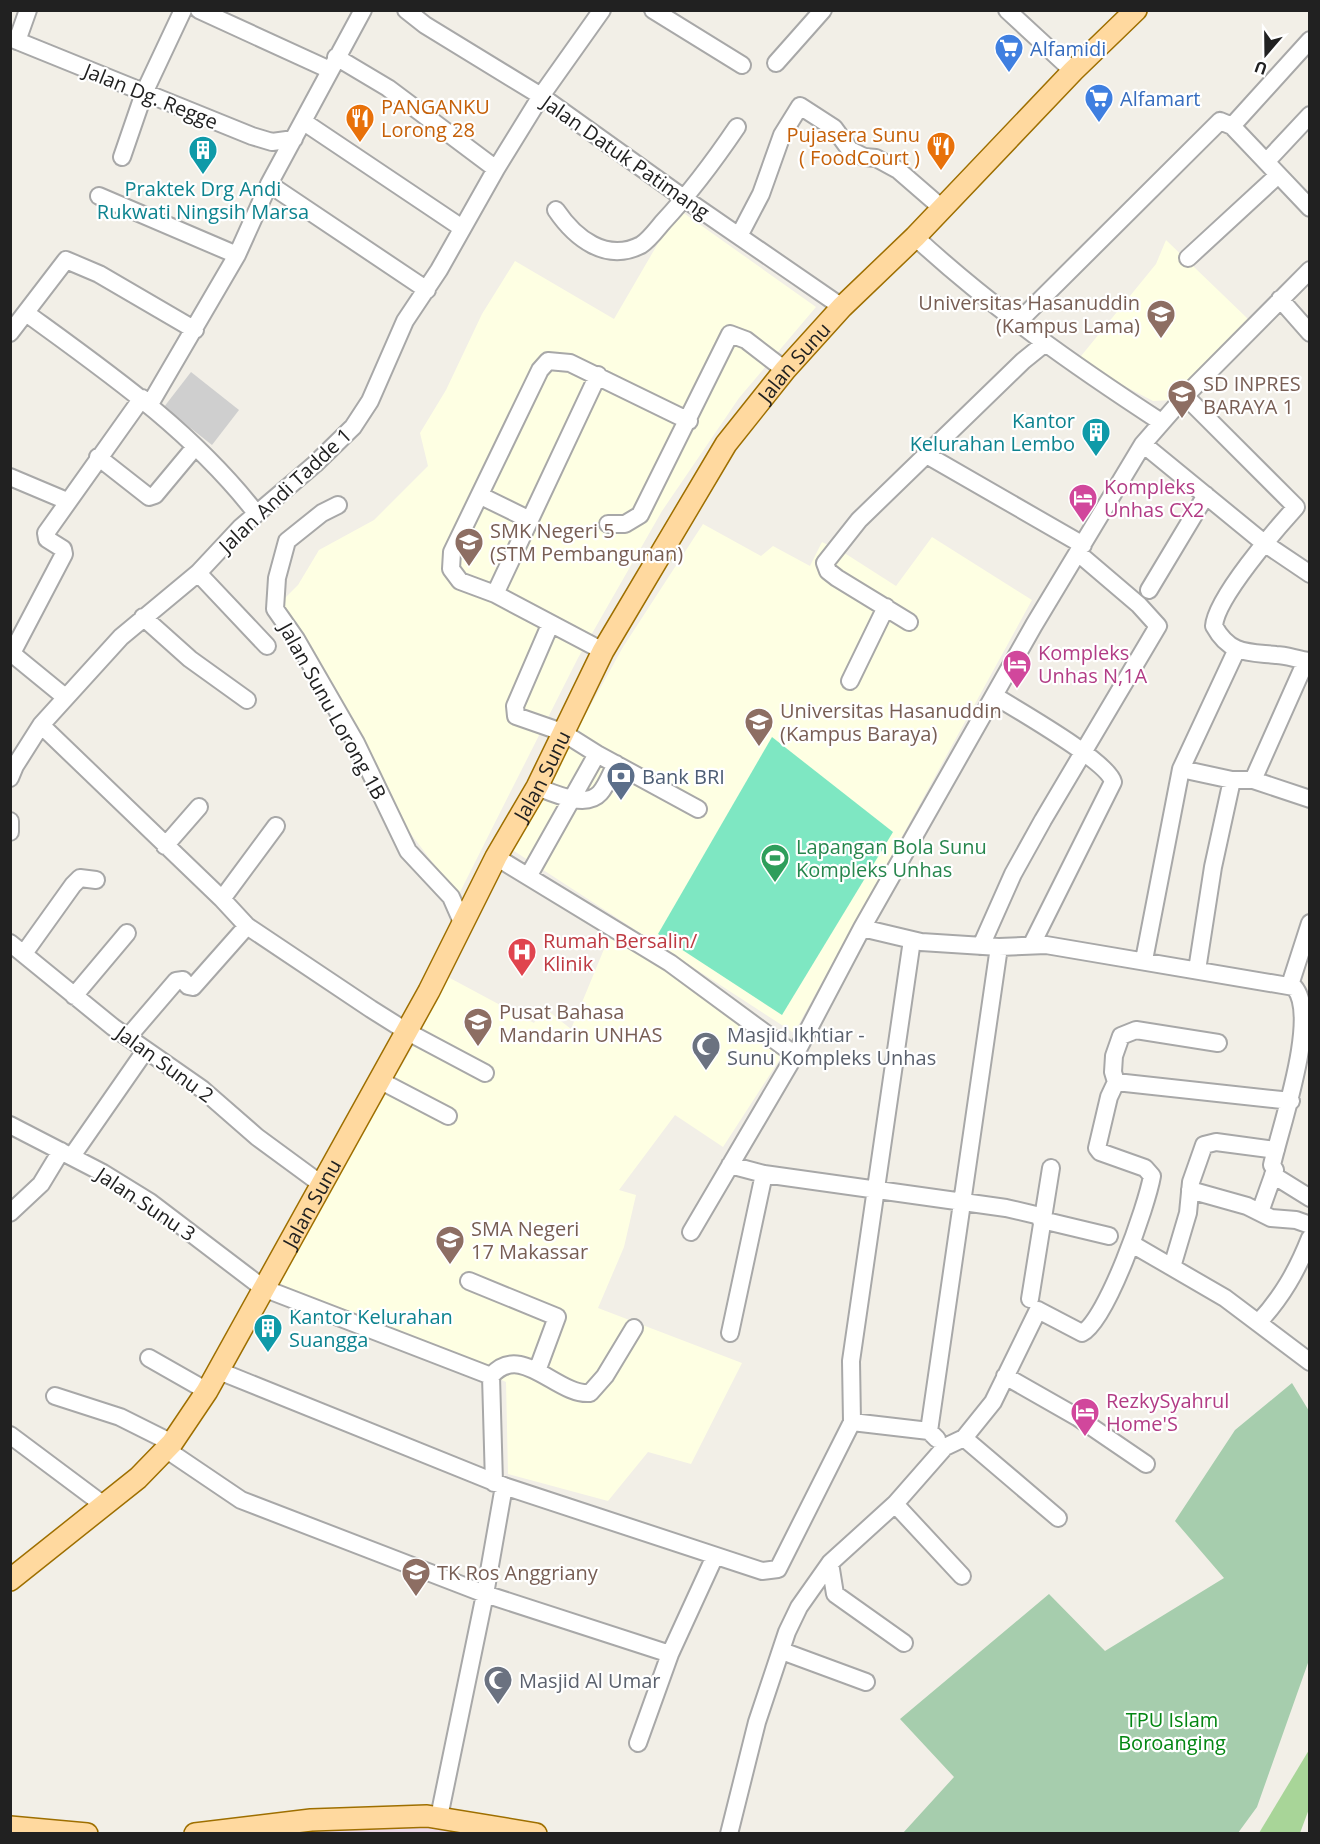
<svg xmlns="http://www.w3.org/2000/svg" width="1320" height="1844" font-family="'Open Sans',sans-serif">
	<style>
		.industrial { fill: #ecd8e7 }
		.education { fill: #feffe3 }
		.religious { fill: #cfcfcf }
		.forest { fill: #a8d598 }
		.cemetery { fill: #a6cdad }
		.pitch { fill: #7ee7c2 }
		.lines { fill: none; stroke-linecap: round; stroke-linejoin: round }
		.minor-casing { stroke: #a8a8a8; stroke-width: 20 }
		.major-casing { stroke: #9e6f00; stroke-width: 24 }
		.minor { stroke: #fff; stroke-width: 16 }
		.major { stroke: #ffd99f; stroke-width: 21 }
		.labels { text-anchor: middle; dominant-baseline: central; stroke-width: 4.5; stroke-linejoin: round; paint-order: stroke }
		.shop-label { font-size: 20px; fill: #366cbe; stroke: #fff; text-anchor: start }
		.street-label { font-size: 20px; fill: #212121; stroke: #fff }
		.food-label { font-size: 20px; fill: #c56008; stroke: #fff; text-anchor: start }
		.culture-label { font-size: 20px; fill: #0d838f; stroke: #fff }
		.education-label { font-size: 20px; fill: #785e54; stroke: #fff; text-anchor: start }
		.hotel-label { font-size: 20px; fill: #b23c85; stroke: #fff; text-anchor: start }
		.service-label { font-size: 20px; fill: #4e5e75; stroke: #fff; text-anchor: start }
		.leisure-label { font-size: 20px; fill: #27864d; stroke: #fff; text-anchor: start }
		.health-label { font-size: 20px; fill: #be3a42; stroke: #fff; text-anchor: start }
		.worship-label { font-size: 20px; fill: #5b616d; stroke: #fff; text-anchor: start }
		.park-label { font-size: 20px; fill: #038612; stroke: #fff }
	</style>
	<rect width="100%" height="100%" fill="#f2efe7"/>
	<path class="industrial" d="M 371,1825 L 466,1828 L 488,1834 L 260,1834 Z"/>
	<path class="education" d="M 678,209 L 816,307 L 739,398 L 662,511 L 578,658 L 458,896 L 395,813 L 283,617 L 282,601 L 298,585 L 319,550 L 374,520 L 428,466 L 420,433 L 446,390 L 482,314 L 515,261 L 614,319 Z
		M 1166,240 L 1248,319 L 1171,400 L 1153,401 L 1077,361 L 1156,264 Z
		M 703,524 L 761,556 L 773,546 L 810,566 L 822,542 L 846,554 L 896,586 L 932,537 L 1032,600 L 794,1033 L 511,849 L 623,647 Z
		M 609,937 L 682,979 L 782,1056 L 723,1147 L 675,1115 L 619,1190 L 636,1195 L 624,1247 L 598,1308 L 742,1363 L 691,1464 L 648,1452 L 608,1501 L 508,1474 L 506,1382 L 361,1315 L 276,1284 L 299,1237 L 414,1045 L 448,977 L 534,1023 L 543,1007 L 571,1029 Z"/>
	<path class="religious" d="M 191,372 L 239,410 L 212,445 L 164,407 Z"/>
	<path class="forest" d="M 1309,1750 L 1309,1809 L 1300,1833 L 1259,1833 Z"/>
	<path class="cemetery" d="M 1292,1383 L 1309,1411 L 1309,1660 L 1257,1807 L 1238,1833 L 903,1833 L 954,1777 L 900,1719 L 1049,1594 L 1105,1651 L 1224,1578 L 1175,1521 L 1235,1430 Z"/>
	<path class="pitch" d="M 772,737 L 893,832 L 782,1015 L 658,934 Z"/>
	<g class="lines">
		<g class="minor-casing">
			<path id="minor" d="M 199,10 L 330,70
				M 406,10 L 425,25 L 541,96 L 685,199 L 842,307
				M 653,10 L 742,65
				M 1007,10 L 1073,71
				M 10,38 L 252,136 L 272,142 L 294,139
				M 17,41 L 28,10
				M 336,57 L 388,88 L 496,169
				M 776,63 L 823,10
				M 304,122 L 462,228
				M 1232,126 L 1310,40
				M 122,157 L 144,93 L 183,10
				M 1266,162 L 1310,115
				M 269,184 L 427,290
				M 99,196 L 237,255
				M 556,210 C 575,238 606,263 641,245 C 649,240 657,229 663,222 C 691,192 714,161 737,127
				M 739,236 L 761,194 L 782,135 L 800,106 L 834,128 L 850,150 L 864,157 L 876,158 L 898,170 L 943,209
				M 915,237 C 991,307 1075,366 1161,422
				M 1188,258 L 1278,175
				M 1280,299 L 1310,333
				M 26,313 C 110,374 192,431 256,513
				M 1018,322 L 1220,121 L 1232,126 L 1310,208
				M 10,333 L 66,260 L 99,274 L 195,330
				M 1185,396 L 1296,507 C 1276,529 1216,598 1214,626 C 1230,655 1248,652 1276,655 C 1287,655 1298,660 1310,661
				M 150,404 L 237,255 L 269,184 L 363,10
				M 1143,444 L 1264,543 L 1310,574
				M 925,454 L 1083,545
				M 98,457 L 149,497 L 155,495 L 195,447
				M 10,477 L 67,501
				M 481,496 L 530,520
				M 338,505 L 322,513 L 287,541 L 277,578 L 275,609 L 296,639 L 356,743 L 408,851 L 451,897 L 462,922
				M 608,524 L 625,524 L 640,515 L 730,334 L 746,340 L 785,370
				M 198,573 L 267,646
				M 1149,590 L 1206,495
				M 495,594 L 598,375
				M 143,617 L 190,659 L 247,700
				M 909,622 L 837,578 L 828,571 L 825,563 L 859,520 L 1023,361 L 1044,344
				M 550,625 L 515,706 L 516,716 L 562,732 L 597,754 L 698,809
				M 603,651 L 495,594 L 460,581 L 451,569 L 452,552 L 540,370 L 548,361 L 570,363 L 689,421
				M 10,652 L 65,697
				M 12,653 L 64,554 L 63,549 L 47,539 L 46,533 L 142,398
				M 850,681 L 886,607
				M 995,696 C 1017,710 1108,761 1113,782 L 1032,944
				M 41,725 L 222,899 L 247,926 L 371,1009 L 406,1031 L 485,1073
				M 1181,769 L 1232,780 L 1253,780 L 1310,799
				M 10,778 L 15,766 L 41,725 L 121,637 L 198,573 L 241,527 L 315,464 L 353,427 L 370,401 L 405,321 L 439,270 L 496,169 L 541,96 L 602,10
				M 1253,780 L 1306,661
				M 537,787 C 553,793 586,809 600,793 C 607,785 611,773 616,764
				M 10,821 L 10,832
				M 165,846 L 199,807
				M 496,857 L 670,963 L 795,1055
				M 529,875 L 597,754
				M 222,899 L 276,826
				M 862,928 L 921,942 L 999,947 L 1046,945 L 1294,987 C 1320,1016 1280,1128 1272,1165 L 1275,1170 L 1260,1212
				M 10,943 L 113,1027 L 202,1089 L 257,1137 L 321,1184
				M 981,946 L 1013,874 L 1043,820 L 1158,626 L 1139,605 L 1078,553
				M 25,952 L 73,885 L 80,878 L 96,880
				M 1144,960 L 1181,769 L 1237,649
				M 1197,970 L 1213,867 L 1232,780
				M 1290,985 L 1310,923
				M 74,996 L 127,933
				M 128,1037 L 176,981 L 183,980 L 188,986 L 193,987 L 247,926
				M 379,1080 L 448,1116
				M 1116,1082 L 1291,1101
				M 10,1125 L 103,1173 L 150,1202 L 263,1288 L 491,1376
				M 72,1156 L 145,1051
				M 730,1165 L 764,1174 L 1006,1208 L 1036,1215 L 1042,1220 L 1109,1236
				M 1273,1175 L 1310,1198
				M 1190,1190 L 1247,1206 L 1271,1218 L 1296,1220 L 1310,1225
				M 10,1213 L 41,1184 L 61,1151
				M 691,1232 L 795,1055 L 862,928 L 1034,625 L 1143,444 L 1185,396 L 1310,270
				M 1132,1244 L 1225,1298 L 1310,1362
				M 1172,1267 L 1188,1213 L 1191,1182 L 1204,1145 L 1216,1142 L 1276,1150
				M 469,1281 L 557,1317 L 537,1371
				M 1030,1299 L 1051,1168
				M 1258,1323 C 1282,1297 1297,1271 1310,1238
				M 730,1333 L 764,1174
				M 149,1358 L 207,1391
				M 219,1371 L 504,1486 L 762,1571 L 778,1569 L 852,1422 L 851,1361 L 912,940
				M 1005,1376 L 1077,1417 L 1146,1464
				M 55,1396 L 120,1417 L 172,1443
				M 852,1422 L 929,1431 L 937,1439
				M 929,1431 L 999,947
				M 10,1435 L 105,1506
				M 964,1438 L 1058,1518
				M 167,1450 L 241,1500 L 485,1594 L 670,1654
				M 494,1483 L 491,1376 C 521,1341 557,1396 590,1393 L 605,1376 L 634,1328
				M 895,1504 L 962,1576
				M 830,1563 L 835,1594 L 904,1643
				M 782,1651 L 866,1682
				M 638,1743 L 670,1654 L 715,1556
				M 439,1817 L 485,1594 L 504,1486
				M 729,1834 L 757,1722 L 787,1632 L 799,1607 L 830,1563 L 895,1504 L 945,1447 L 964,1438 L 993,1402 L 1038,1310 L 1082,1333 C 1107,1320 1147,1205 1152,1176 L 1145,1168 L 1100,1152 L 1097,1148 L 1109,1097 L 1116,1082 L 1113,1072 L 1114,1056 L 1121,1036 L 1136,1030 L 1218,1043"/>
		</g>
		<g class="major-casing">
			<g id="major">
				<path id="s1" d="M 10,1580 L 138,1478 L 172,1443 L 207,1391 L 429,991 L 496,857 L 537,787 L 603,651 L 726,444 L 785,370 L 842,307 L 915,237 L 1073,71 L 1136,10"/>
				<path d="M 10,1827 L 87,1834"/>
				<path d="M 195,1834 L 311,1820 L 427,1816 L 536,1834"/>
			</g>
		</g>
		<use href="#minor" class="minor"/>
		<use href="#major" class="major"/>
	</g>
	<defs>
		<g id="supermarket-pin" transform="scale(1.5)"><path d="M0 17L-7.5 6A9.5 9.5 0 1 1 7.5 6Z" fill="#3f7fe0" stroke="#fff"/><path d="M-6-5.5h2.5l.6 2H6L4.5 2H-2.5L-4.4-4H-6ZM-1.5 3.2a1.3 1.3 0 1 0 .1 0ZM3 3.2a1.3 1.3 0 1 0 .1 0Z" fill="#fff"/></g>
		<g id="restaurant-pin" transform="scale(1.5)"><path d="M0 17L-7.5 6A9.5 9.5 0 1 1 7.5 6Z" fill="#e8710a" stroke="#fff"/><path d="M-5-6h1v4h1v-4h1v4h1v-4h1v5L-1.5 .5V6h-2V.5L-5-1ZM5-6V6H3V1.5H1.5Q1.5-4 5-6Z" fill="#fff"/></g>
		<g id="building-pin" transform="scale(1.5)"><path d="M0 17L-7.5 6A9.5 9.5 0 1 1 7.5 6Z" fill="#0f9aa8" stroke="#fff"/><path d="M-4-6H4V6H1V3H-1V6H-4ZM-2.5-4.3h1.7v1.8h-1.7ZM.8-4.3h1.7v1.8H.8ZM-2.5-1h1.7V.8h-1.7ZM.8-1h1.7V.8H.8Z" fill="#fff"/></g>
		<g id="university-pin" transform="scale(1.5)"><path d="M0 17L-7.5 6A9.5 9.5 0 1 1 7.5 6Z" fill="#8d6e63" stroke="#fff"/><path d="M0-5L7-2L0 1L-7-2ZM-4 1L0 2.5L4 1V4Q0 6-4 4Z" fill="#fff"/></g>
		<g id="school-pin" transform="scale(1.5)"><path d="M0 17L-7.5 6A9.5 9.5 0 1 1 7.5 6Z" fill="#8d6e63" stroke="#fff"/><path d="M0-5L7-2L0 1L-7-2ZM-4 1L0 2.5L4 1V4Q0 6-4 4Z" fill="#fff"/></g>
		<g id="hotel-pin" transform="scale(1.5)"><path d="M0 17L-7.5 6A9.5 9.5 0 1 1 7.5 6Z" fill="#d1479c" stroke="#fff"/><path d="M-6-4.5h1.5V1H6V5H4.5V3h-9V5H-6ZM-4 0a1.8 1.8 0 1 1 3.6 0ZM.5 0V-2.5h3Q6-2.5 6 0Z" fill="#fff"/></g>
		<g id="bank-pin" transform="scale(1.5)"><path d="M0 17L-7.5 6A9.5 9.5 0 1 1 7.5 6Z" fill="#5c6f8a" stroke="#fff"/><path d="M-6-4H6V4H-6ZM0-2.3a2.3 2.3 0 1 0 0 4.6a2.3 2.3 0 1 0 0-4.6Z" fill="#fff"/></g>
		<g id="stadium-pin" transform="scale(1.5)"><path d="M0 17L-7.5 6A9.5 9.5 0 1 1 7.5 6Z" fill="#2e9e5b" stroke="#fff"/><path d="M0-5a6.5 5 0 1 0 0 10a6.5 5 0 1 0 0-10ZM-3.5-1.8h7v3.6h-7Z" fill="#fff"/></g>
		<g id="hospital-pin" transform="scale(1.5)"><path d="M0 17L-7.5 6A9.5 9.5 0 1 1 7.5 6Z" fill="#e0444e" stroke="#fff"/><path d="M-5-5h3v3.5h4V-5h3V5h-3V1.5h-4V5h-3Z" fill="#fff"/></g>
		<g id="mosque-pin" transform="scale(1.5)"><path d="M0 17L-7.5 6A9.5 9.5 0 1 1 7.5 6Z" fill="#6b7280" stroke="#fff"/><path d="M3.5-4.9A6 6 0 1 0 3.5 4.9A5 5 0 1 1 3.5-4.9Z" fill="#fff"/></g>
	</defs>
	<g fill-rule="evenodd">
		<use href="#supermarket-pin" x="1009" y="48"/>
		<use href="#supermarket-pin" x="1099" y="98"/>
		<use href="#restaurant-pin" x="360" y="118"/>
		<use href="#restaurant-pin" x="941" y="146"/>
		<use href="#building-pin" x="203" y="150"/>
		<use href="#university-pin" x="1161" y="314"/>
		<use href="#school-pin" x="1182" y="394"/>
		<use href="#building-pin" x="1096" y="432"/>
		<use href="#hotel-pin" x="1083" y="498"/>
		<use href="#school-pin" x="469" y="542"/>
		<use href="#hotel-pin" x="1017" y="664"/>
		<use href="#university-pin" x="759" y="722"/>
		<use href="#bank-pin" x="621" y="776"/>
		<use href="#stadium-pin" x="775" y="858"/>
		<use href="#hospital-pin" x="522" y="952"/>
		<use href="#university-pin" x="478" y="1022"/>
		<use href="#mosque-pin" x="706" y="1046"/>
		<use href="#school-pin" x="450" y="1240"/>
		<use href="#building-pin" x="268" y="1328"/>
		<use href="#hotel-pin" x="1085" y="1412"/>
		<use href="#school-pin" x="416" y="1572"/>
		<use href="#mosque-pin" x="498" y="1680"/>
	</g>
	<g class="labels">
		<g class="shop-label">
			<text x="1030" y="48">Alfamidi</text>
			<text x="1120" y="98">Alfamart</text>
		</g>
		<g class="street-label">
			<text transform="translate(151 96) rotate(22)">Jalan Dg. Regge</text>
			<text transform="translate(626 157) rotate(35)">Jalan Datuk Patimang</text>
			<text stroke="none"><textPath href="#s1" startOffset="1462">Jalan Sunu</textPath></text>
			<text transform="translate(285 490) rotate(-43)">Jalan Andi Tadde 1</text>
			<text transform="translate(333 711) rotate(61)">Jalan Sunu Lorong 1B</text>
			<text stroke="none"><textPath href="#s1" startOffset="976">Jalan Sunu</textPath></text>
			<text transform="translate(165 1064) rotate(36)">Jalan Sunu 2</text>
			<text stroke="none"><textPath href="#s1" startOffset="490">Jalan Sunu</textPath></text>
			<text transform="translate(146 1204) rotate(34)">Jalan Sunu 3</text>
		</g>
		<g class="food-label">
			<text x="381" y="106">PANGANKU<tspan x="381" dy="23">Lorong 28</tspan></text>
			<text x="920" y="134" text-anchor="end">Pujasera Sunu<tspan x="920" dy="23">( FoodCourt )</tspan></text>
		</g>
		<g class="culture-label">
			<text x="203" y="188">Praktek Drg Andi<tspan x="203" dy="23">Rukwati Ningsih Marsa</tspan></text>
			<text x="1075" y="420" text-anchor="end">Kantor<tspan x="1075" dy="23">Kelurahan Lembo</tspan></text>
			<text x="289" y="1316" text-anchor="start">Kantor Kelurahan<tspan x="289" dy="23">Suangga</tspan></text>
		</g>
		<g class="education-label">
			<text x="1140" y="302" text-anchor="end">Universitas Hasanuddin<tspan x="1140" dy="23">(Kampus Lama)</tspan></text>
			<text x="1203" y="383">SD INPRES<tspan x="1203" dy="23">BARAYA 1</tspan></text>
			<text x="490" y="530">SMK Negeri 5<tspan x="490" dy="23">(STM Pembangunan)</tspan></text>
			<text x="780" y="710">Universitas Hasanuddin<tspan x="780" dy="23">(Kampus Baraya)</tspan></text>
			<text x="499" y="1011">Pusat Bahasa<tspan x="499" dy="23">Mandarin UNHAS</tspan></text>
			<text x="471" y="1228">SMA Negeri<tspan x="471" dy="23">17 Makassar</tspan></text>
			<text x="437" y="1572">TK Ros Anggriany</text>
		</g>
		<g class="hotel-label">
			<text x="1104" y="486">Kompleks<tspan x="1104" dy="23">Unhas CX2</tspan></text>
			<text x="1038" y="652">Kompleks<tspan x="1038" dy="23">Unhas N,1A</tspan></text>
			<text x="1106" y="1400">RezkySyahrul<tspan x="1106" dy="23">Home'S</tspan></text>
		</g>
		<g class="service-label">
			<text x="642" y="776">Bank BRI</text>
		</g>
		<g class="leisure-label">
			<text x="796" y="846">Lapangan Bola Sunu<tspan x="796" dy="23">Kompleks Unhas</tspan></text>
		</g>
		<g class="health-label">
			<text x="543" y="940">Rumah Bersalin/<tspan x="543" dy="23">Klinik</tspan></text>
		</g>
		<g class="worship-label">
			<text x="727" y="1034">Masjid Ikhtiar -<tspan x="727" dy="23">Sunu Kompleks Unhas</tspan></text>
			<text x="519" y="1680">Masjid Al Umar</text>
		</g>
		<g class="park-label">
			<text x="1172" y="1719">TPU Islam<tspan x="1172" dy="23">Boroanging</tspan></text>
		</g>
	</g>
	<rect width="1320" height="1844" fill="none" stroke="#212121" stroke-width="24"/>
	<g transform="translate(1266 54) rotate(200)" stroke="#ffffff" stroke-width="4.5" paint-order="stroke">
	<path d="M0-4.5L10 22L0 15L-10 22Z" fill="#212121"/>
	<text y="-9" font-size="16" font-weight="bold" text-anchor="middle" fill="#212121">U</text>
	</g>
</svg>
